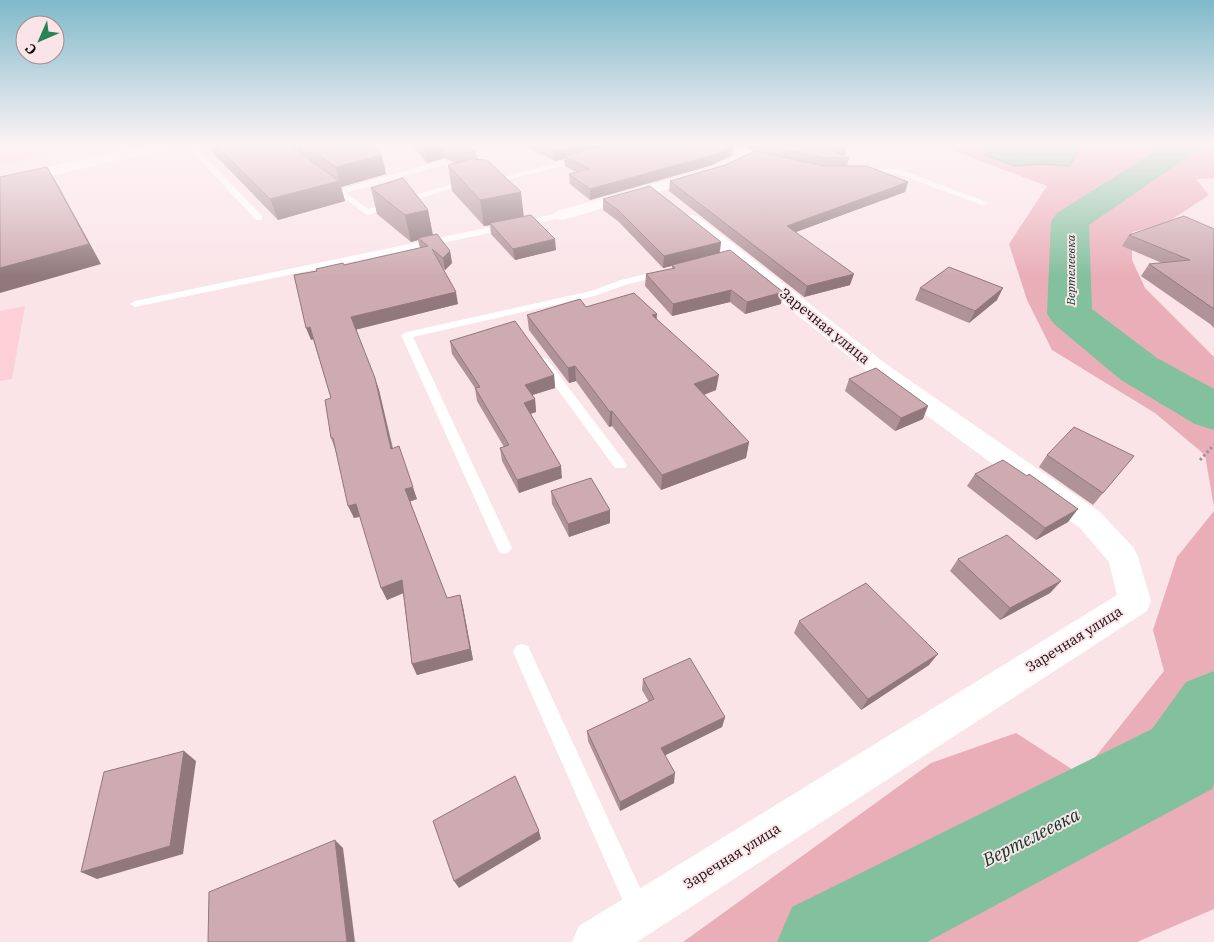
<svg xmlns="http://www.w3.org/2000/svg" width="1214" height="942" font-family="'IBM Plex Serif',serif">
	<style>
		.built { fill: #fdd0d8 }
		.green { fill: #e9aeb8 }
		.water { fill: #83c09d; stroke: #628971 }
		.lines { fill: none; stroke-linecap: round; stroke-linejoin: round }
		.river { fill: #83c09d; fill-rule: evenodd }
		.path { stroke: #a39195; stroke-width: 3; stroke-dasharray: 2.5 2.5; stroke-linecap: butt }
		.lane { fill: #fff; fill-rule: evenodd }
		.street { fill: #fff; fill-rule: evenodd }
		.secondary { fill: #fff; fill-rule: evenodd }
		.wall { fill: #b09398 }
		.shaded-wall { fill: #90787c }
		.building { fill: #cdabb1; stroke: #90787c }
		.labels { text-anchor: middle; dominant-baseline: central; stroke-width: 4; stroke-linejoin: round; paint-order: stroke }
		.far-water-label { font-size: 12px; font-style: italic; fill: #053922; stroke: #fae4e8 }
		.street-label { font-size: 14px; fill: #14090b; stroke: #fae4e8 }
		.near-water-label { font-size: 18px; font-style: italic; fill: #053922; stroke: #fae4e8 }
	</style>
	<rect width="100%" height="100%" fill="#fae4e8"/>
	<path class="built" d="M 0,145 L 81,145 L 0,166 Z
		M 25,306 L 12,379 L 0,381 L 0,311 Z"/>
	<path class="green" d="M 939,145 L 1214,145 L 1214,178 L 1196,179 L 1209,195 L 1165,224 L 1132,232 L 1132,260 L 1145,288 L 1214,357 L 1214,507 L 1205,455 L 1155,413 L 1052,350 L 1027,300 L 1009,244 L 1047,186 Z
		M 1214,511 L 1214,909 L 1137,942 L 683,942 L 931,763 L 1016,733 L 1081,775 L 1164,671 L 1153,630 L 1177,557 Z"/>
	<path class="water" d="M 1001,145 L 1066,145 L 1079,149 L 1070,166 L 1041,164 L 1016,166 L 984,155 Z"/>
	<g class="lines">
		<path class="river" d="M 1165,145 L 1201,145 L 1197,151 L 1089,225 L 1092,309 L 1157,358 L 1214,389 L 1214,430 L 1195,424 L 1121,380 L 1054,324 L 1047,314 L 1051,221 L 1057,213 Z
			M 1214,671 L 1214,784 L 1212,789 L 927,942 L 777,942 L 792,907 L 1152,729 L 1186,682 Z"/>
		<path class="path" d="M 1200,460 L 1214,445"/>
		<path class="lane" d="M 186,145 L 194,145 L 262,216 L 262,220 L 256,220 Z
			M 583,156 L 587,158 L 586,160 L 490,184 L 486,182 Z
			M 444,160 L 478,180 L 367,215 L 324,183 L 331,181 L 341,189 ZM 443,165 L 468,179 L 368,209 L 346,193 Z
			M 861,169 L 899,169 L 989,203 L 982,205 L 895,173 L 861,173 Z
			M 563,212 L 567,215 L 566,217 L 135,307 L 130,304 L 135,301 Z
			M 662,270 L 667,273 L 665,275 L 628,284 L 594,296 L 413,337 L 512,548 L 509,552 L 504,554 L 499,552 L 401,335 L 407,332 L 591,291 L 621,280 Z
			M 543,358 L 547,359 L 625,462 L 627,465 L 625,468 L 615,468 L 537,361 Z
			M 522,644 L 528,646 L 647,903 L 650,911 L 647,919 L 639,922 L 631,919 L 513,652 L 516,646 Z"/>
		<path class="street" d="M 717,145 C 730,145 748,144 756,155 L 754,158 L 723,173 L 563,220 L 557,219 L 554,215 L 557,211 L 713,167 L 737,155 L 719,148 Z
			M 692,215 L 698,216 L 886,364 L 1100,512 L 1134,548 L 1138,557 L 1151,601 L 1147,611 L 637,942 L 572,942 L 579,926 L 1117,595 L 1109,562 L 1080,528 L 870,374 L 686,224 L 683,220 L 686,216 Z"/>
		<path class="secondary" d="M 145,145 L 171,145 L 169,148 L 0,188 L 0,178 Z"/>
	</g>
	<path class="wall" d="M 210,145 L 374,145 L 386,174 L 341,187 L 341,186 L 345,201 L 278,220 L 214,154 Z
		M 411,145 L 465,145 L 476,152 L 478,159 L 523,216 L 556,250 L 515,260 L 491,234 L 490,225 L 484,226 L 452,191 L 448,165 L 455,163 L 445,158 L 427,163 Z
		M 523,145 L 732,145 L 734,146 L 732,155 L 712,165 L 590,200 L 570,184 L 569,174 L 576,172 L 565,166 L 564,159 L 555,161 Z
		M 743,145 L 847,145 L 845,155 L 843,156 L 849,158 L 847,166 L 908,182 L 905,192 L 796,232 L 850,285 L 804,297 L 669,191 L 670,181 L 725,165 L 754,151 Z
		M 371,188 L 428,210 L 433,235 L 450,251 L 452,263 L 445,270 L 442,267 L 458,304 L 356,329 L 379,390 L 393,448 L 417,499 L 410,501 L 447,598 L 460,595 L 463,607 L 473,660 L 417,675 L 412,664 L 403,593 L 387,600 L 360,517 L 354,518 L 335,449 L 331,438 L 331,398 L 313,339 L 311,340 L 344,265 L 420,248 L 418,240 L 411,242 L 377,214 Z
		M 603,199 L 721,242 L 720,253 L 781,304 L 745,314 L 730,302 L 672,316 L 645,286 L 646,274 L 672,269 L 672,266 L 663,268 L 618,221 L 603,210 Z
		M 1214,229 L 1214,328 L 1210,324 L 1141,276 L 1149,264 L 1162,263 L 1122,246 L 1129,235 Z
		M 920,288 L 997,300 L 969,323 L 915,300 Z
		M 586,307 L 657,319 L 716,390 L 704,395 L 749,442 L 746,458 L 661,490 L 612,426 L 609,427 L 576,381 L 569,383 L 529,330 L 527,315 Z
		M 450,341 L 554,375 L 555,388 L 532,395 L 535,399 L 536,412 L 531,414 L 562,478 L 519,493 L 502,461 L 500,448 L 504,447 L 477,401 L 475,388 L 452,354 Z
		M 849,379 L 923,419 L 895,431 L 845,391 Z
		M 1047,455 L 1134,456 L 1093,505 L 1039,467 Z
		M 975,474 L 1027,476 L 1068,522 L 1036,540 L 967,486 Z
		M 551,491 L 610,523 L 569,537 L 552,504 Z
		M 958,559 L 1061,581 L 1050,593 L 1000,620 L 950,571 Z
		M 799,621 L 929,665 L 861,710 L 794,633 Z
		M 643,679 L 725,717 L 722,727 L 665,755 L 674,783 L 620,811 L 588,741 L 587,731 L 649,702 L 642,690 Z"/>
	<path class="shaded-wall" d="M 285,145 L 300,145 L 303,154 L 290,157 Z
		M 424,145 L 443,145 L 445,158 L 427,163 Z
		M 578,145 L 617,145 L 564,156 L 564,159 L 555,161 L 555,151 Z
		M 847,145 L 845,155 L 835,158 L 831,150 Z
		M 734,146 L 732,155 L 712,165 L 590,200 L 590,189 Z
		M 382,155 L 386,174 L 341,187 L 336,167 Z
		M 47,167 L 58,185 L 101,264 L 0,293 L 0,268 Z
		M 339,181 L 345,201 L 278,220 L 270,199 Z
		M 908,182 L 905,192 L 785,236 L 787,226 Z
		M 521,192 L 524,218 L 490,223 L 490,225 L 484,226 L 480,200 Z
		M 428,210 L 433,237 L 418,238 L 418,240 L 411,242 L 405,215 Z
		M 555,239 L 556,250 L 515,260 L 513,249 Z
		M 721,242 L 719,254 L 663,268 L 664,256 Z
		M 450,251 L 452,263 L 445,270 L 443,258 Z
		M 854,274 L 850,285 L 804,297 L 807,286 Z
		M 1003,288 L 997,300 L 969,323 L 975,311 Z
		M 731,290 L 730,302 L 672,316 L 673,304 Z
		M 456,292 L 458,304 L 355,330 L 351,317 Z
		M 783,292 L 781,304 L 745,314 L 747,302 Z
		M 657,314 L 656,328 L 652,315 Z
		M 310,327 L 314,339 L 311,340 L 306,328 Z
		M 575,366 L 576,381 L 569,383 L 568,368 Z
		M 554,375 L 555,388 L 526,397 L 525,385 Z
		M 719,375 L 716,390 L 692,399 L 694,384 Z
		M 375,378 L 379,390 L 395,461 L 391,449 Z
		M 535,399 L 536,412 L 526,415 L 524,403 Z
		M 928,406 L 923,419 L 895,431 L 901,418 Z
		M 612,411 L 612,426 L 609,427 L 610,412 Z
		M 749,442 L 746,458 L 661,490 L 662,475 Z
		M 561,466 L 562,478 L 519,493 L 517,480 Z
		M 413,487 L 417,499 L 409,502 L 405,489 Z
		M 356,504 L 361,516 L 354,518 L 348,506 Z
		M 1078,509 L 1068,522 L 1036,540 L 1045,528 Z
		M 610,510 L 610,523 L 569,537 L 568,524 Z
		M 402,580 L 406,592 L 387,600 L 381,588 Z
		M 1061,581 L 1050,593 L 1000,620 L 1010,608 Z
		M 460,595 L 463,607 L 473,660 L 417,675 L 412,664 Z
		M 938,654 L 929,665 L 861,710 L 868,699 Z
		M 725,717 L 722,727 L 660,758 L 661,748 Z
		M 184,751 L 196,761 L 183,854 L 97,879 L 81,872 Z
		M 675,773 L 674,783 L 620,811 L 620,802 Z
		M 539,831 L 541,839 L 459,888 L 454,881 Z
		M 335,840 L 343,848 L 355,942 L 347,942 Z"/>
	<path class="building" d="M 216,145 L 289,145 L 339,181 L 270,199 Z
		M 304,145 L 374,145 L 382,155 L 336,167 Z
		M 463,145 L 465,145 L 476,152 Z
		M 542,145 L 578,145 L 555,151 Z
		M 607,145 L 732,145 L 734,146 L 713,155 L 590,189 L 569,174 L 589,169 L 564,156 Z
		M 764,145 L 847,145 L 831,150 L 849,158 L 824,158 Z
		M 755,151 L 824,166 L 867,166 L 908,182 L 787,226 L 854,274 L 807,286 L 670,181 L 725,165 Z
		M 471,159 L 487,160 L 521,192 L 480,200 L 448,165 Z
		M 47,167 L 89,244 L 0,268 L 0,177 Z
		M 403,178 L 428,210 L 405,215 L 371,188 Z
		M 650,186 L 721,242 L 664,256 L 618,210 L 603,199 Z
		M 531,215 L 555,239 L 513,249 L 490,223 Z
		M 1184,216 L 1214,229 L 1214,309 L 1149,264 L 1190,260 L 1129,235 Z
		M 437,234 L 450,251 L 443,258 L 432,249 L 456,292 L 351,317 L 375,378 L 391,449 L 399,446 L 413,487 L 405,489 L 447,598 L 460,595 L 470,649 L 412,664 L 402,580 L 381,588 L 356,504 L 348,506 L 333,438 L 331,438 L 325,400 L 331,398 L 310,327 L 306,328 L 294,275 L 317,271 L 316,269 L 343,263 L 344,265 L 428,246 L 418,238 Z
		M 730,250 L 783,292 L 747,302 L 731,290 L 673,304 L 646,274 L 675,268 L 672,265 Z
		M 949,267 L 1003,288 L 975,311 L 920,288 Z
		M 634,293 L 657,314 L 652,315 L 719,375 L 694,384 L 749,442 L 662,475 L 612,411 L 610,412 L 575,366 L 568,368 L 527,315 L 580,299 L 586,307 Z
		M 515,321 L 554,375 L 525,385 L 535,399 L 524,403 L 561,466 L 517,480 L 500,448 L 509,445 L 475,388 L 480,387 L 450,341 Z
		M 876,368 L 928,406 L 901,418 L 849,379 Z
		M 1074,427 L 1134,456 L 1103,493 L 1047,455 Z
		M 1003,460 L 1027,476 L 1029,474 L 1078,509 L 1045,528 L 975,474 Z
		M 591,478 L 610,510 L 568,524 L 551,491 Z
		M 1007,535 L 1061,581 L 1010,608 L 958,559 Z
		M 866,583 L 938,654 L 868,699 L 799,621 Z
		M 690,658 L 725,717 L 661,748 L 675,773 L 620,802 L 587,731 L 654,699 L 643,679 Z
		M 184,751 L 170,846 L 81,872 L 104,772 Z
		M 515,776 L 539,831 L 454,881 L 433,821 Z
		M 335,840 L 347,942 L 208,942 L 209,892 Z"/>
	<linearGradient id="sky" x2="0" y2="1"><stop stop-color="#7fb9ca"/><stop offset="0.52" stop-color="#fdf3f5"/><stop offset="1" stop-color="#fdf3f5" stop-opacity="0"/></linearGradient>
	<rect width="1214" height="277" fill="url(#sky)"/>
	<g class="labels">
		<g class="far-water-label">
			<text transform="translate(1070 270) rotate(-90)">Вертелеевка</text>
		</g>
		<g class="street-label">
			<text transform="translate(825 326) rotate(39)">Заречная улица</text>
			<text transform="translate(1074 639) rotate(-32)">Заречная улица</text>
			<text transform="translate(732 856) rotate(-32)">Заречная улица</text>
		</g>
		<g class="near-water-label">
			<text transform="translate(1031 837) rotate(-27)">Вертелеевка</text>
		</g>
	</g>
	<g transform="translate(40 40) rotate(225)"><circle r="24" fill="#fae4e8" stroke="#9e8c90"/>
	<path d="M0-4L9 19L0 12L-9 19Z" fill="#298358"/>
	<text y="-8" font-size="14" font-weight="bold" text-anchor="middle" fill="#14090b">С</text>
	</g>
</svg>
